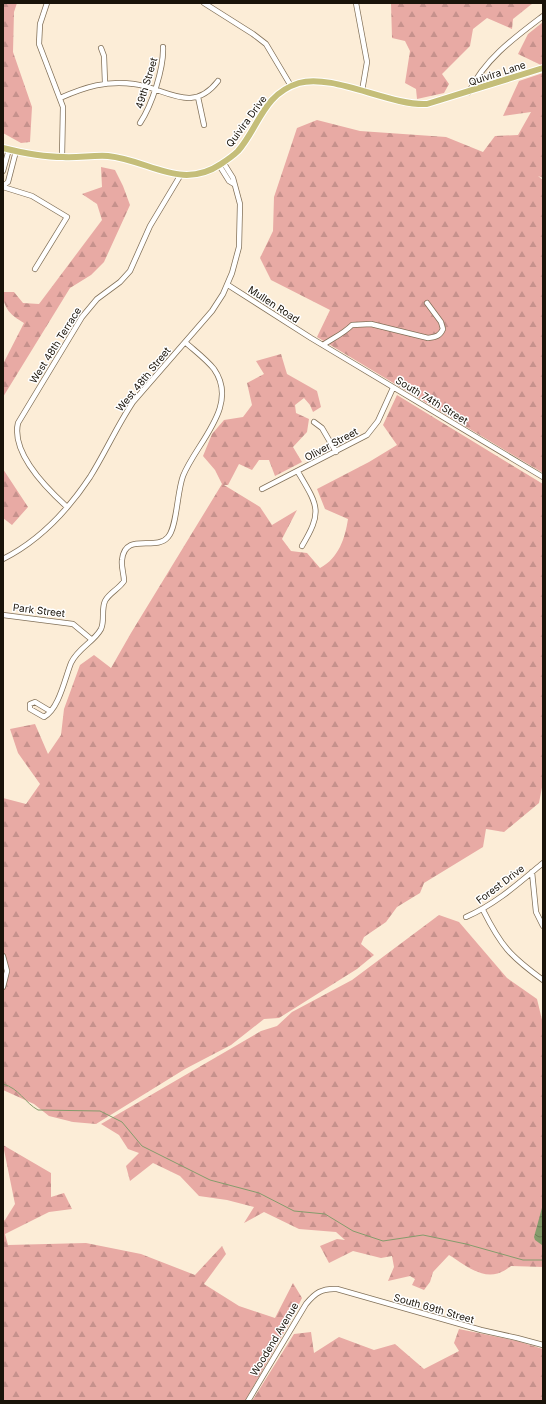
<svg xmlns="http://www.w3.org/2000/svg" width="546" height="1404" font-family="Inter,sans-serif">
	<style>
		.forest { fill: url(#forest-firs) }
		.water { fill: url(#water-waves) }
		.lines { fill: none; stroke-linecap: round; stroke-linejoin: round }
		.stream { stroke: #859c6c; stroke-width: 1 }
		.minor-casing { stroke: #827159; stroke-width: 6 }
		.major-casing { stroke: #fff; stroke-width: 8 }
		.minor { stroke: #fff; stroke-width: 4.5 }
		.major { stroke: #c5be79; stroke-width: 6 }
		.labels { text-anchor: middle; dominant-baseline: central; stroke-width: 3; stroke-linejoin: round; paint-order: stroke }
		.street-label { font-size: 10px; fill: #191309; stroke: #fff }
	</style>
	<defs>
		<pattern id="forest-firs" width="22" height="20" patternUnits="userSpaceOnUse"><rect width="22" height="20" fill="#e8aaa4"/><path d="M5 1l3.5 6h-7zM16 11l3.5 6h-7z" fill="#c6918c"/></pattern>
		<pattern id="water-waves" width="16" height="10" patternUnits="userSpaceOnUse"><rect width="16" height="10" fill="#859c6c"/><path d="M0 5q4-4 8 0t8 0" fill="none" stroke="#6c7e57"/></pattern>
	</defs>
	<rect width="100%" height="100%" fill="#fcedd7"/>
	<path class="forest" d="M 3,3 L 17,3 L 14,12 L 13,52 L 32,107 L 30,142 L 21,143 L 3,133 Z
		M 391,3 L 533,3 L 513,19 L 512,29 L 487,18 L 473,29 L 470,46 L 442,74 L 449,84 L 444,93 L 417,99 L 416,89 L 405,83 L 410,51 L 405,41 L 392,38 Z
		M 543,22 L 543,66 L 518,54 L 528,34 Z
		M 543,73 L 543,178 L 538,176 L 543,180 L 543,473 L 317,337 L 330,310 L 271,280 L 260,258 L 273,231 L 274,197 L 297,128 L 317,120 L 360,131 L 446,137 L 483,152 L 495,136 L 518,135 L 531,112 L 503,116 L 519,81 Z
		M 101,167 L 115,170 L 123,186 L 130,205 L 104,262 L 91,275 L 70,288 L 3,397 L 3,364 L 24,323 C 11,315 3,309 3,292 L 14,292 L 23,303 L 39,304 L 102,220 L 97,204 L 82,194 L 102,187 Z
		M 281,354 L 287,374 L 317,391 L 321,407 L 313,412 L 310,405 L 304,398 L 295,405 L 296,413 L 309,419 L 307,432 L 293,447 L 302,462 L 275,476 L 269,460 L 259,460 L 252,470 L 239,464 L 228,485 L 224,485 L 260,507 L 272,525 L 297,510 L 282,539 L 291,551 L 307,553 L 320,568 C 339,558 345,538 348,519 L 325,509 L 317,489 L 369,462 L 397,445 L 383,425 L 397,395 L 543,484 L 543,782 L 539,803 L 504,832 L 486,829 L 483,847 L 424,883 L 420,893 L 397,907 L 386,922 L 364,937 L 361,944 L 374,955 L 357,969 L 279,1018 L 264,1019 L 231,1045 L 185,1069 L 96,1124 L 73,1122 L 49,1116 L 34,1104 L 3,1090 L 3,798 L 26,804 L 40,784 L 18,753 L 10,729 L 35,724 L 48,754 L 61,735 L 64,709 L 80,665 L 94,655 L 111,668 L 131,633 L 222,484 L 215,470 L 203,456 L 212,434 L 224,420 L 243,417 L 252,405 L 247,383 L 264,374 L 256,361 Z
		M 3,469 L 28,507 L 12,525 L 3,518 Z
		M 439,915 L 459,922 L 507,978 L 537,999 L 543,1024 L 543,1267 L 511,1266 C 488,1285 470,1268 449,1255 L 433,1272 L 430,1282 L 424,1290 L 412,1285 L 415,1279 L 410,1276 L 388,1281 L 394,1267 L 392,1256 L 381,1258 L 353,1251 L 329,1263 L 320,1246 L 337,1239 L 345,1240 L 336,1232 L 299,1229 L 264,1212 L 244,1223 L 254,1207 L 227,1200 L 199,1196 L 180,1176 L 153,1163 L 130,1181 L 126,1166 L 139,1153 L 128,1149 L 119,1135 L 101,1124 L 261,1031 L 277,1026 L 292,1012 L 352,980 Z
		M 3,1145 L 51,1173 L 51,1197 L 64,1193 L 72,1209 L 49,1212 L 5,1234 L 8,1245 L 86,1243 L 141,1254 L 195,1275 L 222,1246 L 226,1254 L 204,1284 L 239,1306 L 275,1318 L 293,1283 L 302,1298 L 290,1322 L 245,1401 L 3,1401 L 3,1221 L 5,1220 L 15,1204 Z
		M 459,1329 L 517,1341 L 543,1349 L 543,1401 L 252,1401 L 294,1334 L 311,1332 L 314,1353 L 339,1337 L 374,1350 L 395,1344 L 424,1369 L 459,1351 L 454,1343 Z"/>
	<path class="water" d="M 543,1204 L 543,1245 L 542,1245 L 535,1240 L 534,1237 Z"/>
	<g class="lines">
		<path class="stream" d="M 3,1084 C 19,1088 25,1103 38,1110 L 100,1111 L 122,1122 L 142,1146 L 210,1180 L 259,1193 L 294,1211 L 325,1214 L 353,1231 L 383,1241 L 423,1235 L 466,1244 L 523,1260 L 543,1260"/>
		<g class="minor-casing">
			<path id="minor" d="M 47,3 L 40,24 L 39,44 L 63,107 L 62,157
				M 204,3 L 253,34 L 266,44 L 291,86
				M 356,3 L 367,62 L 362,91
				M 101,48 L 104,56 L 105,83
				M 469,92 C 485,59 514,38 543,16
				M 198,97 L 204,125
				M 60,98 C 85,87 107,80 134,84 C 166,88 192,115 218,81
				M 140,123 C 152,105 164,68 163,47
				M 219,165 L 229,181 L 234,184
				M 3,171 L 9,149
				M 3,186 L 8,182 L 16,151
				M 3,187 L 32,196 L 67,217 L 35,269
				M 228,285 L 311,338 L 543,477
				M 323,345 C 333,338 343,334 352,325 L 371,324 L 428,338 C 436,337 440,336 443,329 L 441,322 L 427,303
				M 314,422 L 322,428 L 336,452
				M 298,472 C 318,506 323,511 302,546
				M 262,489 L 367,435 L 378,421 L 393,388
				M 67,507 C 46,488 11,453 18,423 L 82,317 L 97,299 L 120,282 L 130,271 L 150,226 L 180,176
				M 3,559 C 39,541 68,510 90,477 C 105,453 117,426 133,402 L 212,311 L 223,294 L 232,273 L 239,247 L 240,204 L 233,178 L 223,162
				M 3,615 L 73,624 L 91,639
				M 50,711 L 35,702 L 30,704 L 30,709 L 44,717 C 59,709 65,678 71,663 C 78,648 94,642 101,629 C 105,620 101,610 105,601 C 109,593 119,589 124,581 C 124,574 121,567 122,560 C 125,531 156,552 168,537 C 177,527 177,492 183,476 C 196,443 240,406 214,369 C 206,359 195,351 185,342
				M 532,872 L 536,912 L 543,926
				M 483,910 C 501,946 510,956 543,980
				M 466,917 C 496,904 519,883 543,863
				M 3,956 L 7,971 L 3,987
				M 248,1401 L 306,1304 C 315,1293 322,1288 337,1289 L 481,1330 L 517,1338 L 543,1345"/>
		</g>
		<g class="major-casing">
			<path id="major" d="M 3,148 C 23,153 43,157 63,157 C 78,158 93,155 108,156 C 149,160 181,191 221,164 C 227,160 233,156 238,151 C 259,127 263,94 299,83 C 332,73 390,106 427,104 L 543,68"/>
		</g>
		<use href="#minor" class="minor"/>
		<use href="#major" class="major"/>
	</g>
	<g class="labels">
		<g class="street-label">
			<text transform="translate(497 73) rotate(-18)">Quivira Lane</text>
			<text transform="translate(146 83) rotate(-73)">49th Street</text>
			<text transform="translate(246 121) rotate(-54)">Quivira Drive</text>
			<text transform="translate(274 304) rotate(33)">Mullen Road</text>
			<text transform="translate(55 345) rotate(-58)">West 48th Terrace</text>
			<text transform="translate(143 379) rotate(-51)">West 48th Street</text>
			<text transform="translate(432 400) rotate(31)">South 74th Street</text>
			<text transform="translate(331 444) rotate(-28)">Oliver Street</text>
			<text transform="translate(39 610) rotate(7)">Park Street</text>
			<text transform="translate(500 884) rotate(-37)">Forest Drive</text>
			<text transform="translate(434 1308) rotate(16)">South 69th Street</text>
			<text transform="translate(274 1339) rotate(-59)">Woodend Avenue</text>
		</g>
	</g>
	<rect width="546" height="1404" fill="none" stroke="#191309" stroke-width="8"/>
</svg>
